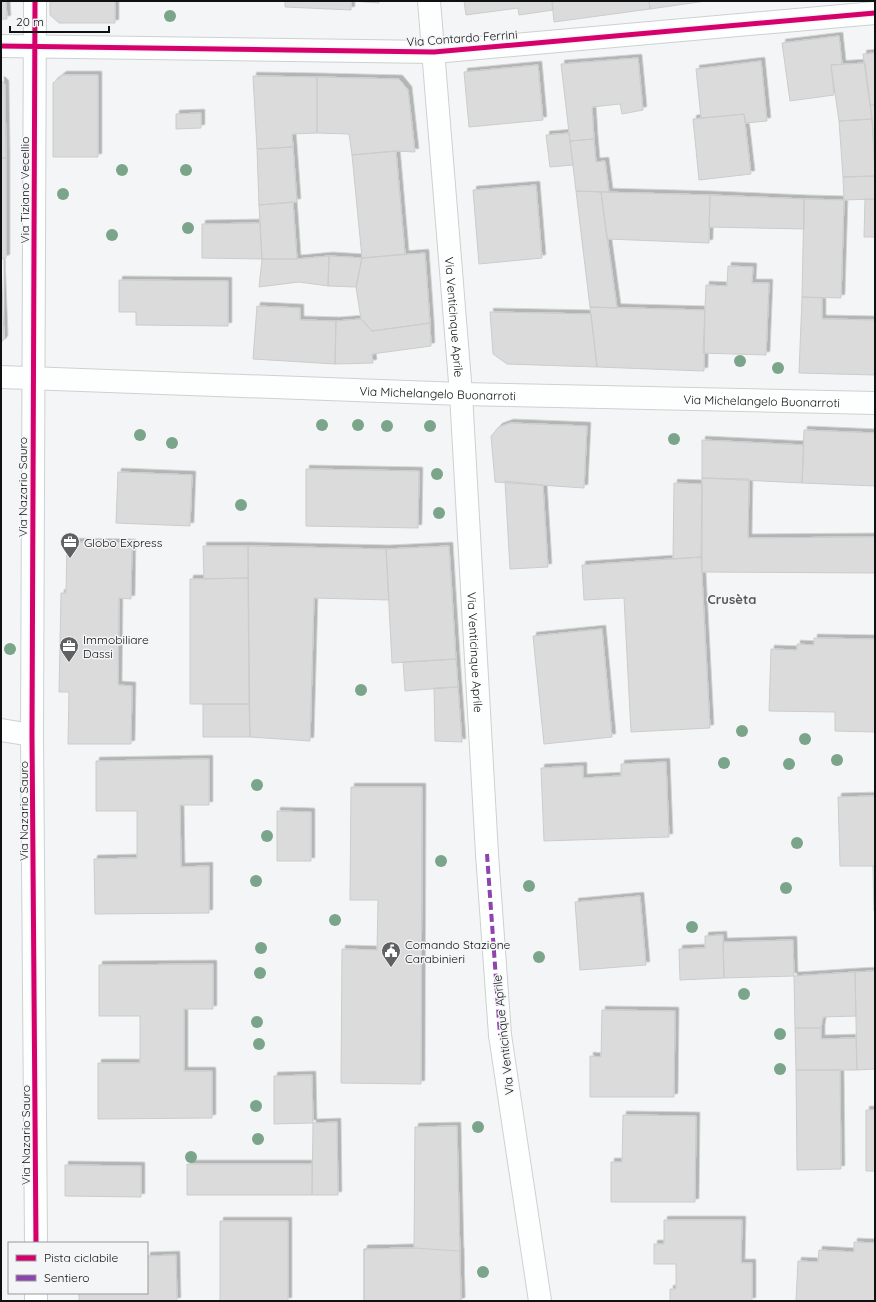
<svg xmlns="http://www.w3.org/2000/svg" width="876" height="1302" font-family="Quicksand,sans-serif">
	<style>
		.building { fill: #dbdbdb; stroke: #cbcccc; filter: url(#shadow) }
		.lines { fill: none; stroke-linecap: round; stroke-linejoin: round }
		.pedestrian-casing { stroke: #cfd0d1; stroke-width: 24 }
		.minor-casing { stroke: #cfd0d1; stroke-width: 24 }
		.tertiary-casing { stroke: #cfd0d1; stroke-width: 24 }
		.pedestrian { stroke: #fdfefe; stroke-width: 22 }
		.minor { stroke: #fdfefe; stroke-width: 22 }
		.tertiary { stroke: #fdfefe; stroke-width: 22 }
		.quiet { stroke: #8e44ad; stroke-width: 4; stroke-dasharray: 8 4; stroke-linecap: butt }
		.cycleway-casing { stroke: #f3f5f7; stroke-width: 8 }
		.cycleway { stroke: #d6006c; stroke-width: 5 }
		.tree { fill: #7ba58b }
		.labels { text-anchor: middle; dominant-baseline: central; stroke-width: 3; stroke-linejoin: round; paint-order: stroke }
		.street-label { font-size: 12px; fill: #0f1011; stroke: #f3f5f7 }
		.poi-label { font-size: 12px; fill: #0f1011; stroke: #f3f5f7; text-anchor: start }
		.neighbourhood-label { font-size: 13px; font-weight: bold; fill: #565759; stroke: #f3f5f7 }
	</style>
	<defs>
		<filter id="shadow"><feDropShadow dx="3.5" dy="-3.5" stdDeviation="0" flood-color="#0004"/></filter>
	</defs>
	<rect width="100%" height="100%" fill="#f4f5f6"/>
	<path class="building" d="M 1,1 L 6,1 L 7,19 L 1,19 Z
		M 50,1 L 115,1 L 115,23 L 59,23 L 50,15 Z
		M 285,1 L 351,1 L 351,10 L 285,7 Z
		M 351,1 L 379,1 L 379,3 Z
		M 464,1 L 552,1 L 553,10 L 519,15 L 518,8 L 466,15 Z
		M 552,1 L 649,1 L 650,9 L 554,22 Z
		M 649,1 L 706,1 L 650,9 Z
		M 839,36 L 842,64 L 831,65 L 834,95 L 790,101 L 782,43 Z
		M 875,53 L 875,105 L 870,105 L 863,54 Z
		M 638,58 L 643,110 L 622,114 L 620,104 L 592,107 L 594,139 L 570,141 L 561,64 Z
		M 761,61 L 767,121 L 746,123 L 744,114 L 701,118 L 696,69 Z
		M 865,63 L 872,119 L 839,121 L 831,65 Z
		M 538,65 L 543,120 L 469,127 L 464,72 Z
		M 63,75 L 98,75 L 98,157 L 53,157 L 53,83 Z
		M 253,76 L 317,77 L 317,133 L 292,134 L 293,147 L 257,149 Z
		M 317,77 L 399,79 L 408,90 L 415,152 L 396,151 L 352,155 L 349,134 L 317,133 Z
		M 1,80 L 5,84 L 6,158 L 1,158 Z
		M 870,105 L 875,105 L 875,151 L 872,119 Z
		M 201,113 L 201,128 L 176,129 L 176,114 Z
		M 744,114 L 751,174 L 699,180 L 693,119 Z
		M 872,119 L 875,176 L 843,177 L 839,121 Z
		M 569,133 L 573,165 L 550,167 L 546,135 Z
		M 594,139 L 596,162 L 605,161 L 609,192 L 576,191 L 570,141 Z
		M 293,147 L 297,202 L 259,205 L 257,149 Z
		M 396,151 L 405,254 L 362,258 L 352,155 Z
		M 1,158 L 6,158 L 6,258 L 1,259 Z
		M 875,176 L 875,199 L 844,200 L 843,177 Z
		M 536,185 L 542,258 L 479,264 L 473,190 Z
		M 576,191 L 601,192 L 617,308 L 590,307 Z
		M 601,192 L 710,195 L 709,243 L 607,239 Z
		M 710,195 L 804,199 L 804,229 L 709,227 Z
		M 804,199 L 844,200 L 841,298 L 802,297 Z
		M 865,199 L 875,199 L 875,237 L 864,237 Z
		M 293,202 L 297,259 L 262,259 L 259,205 Z
		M 260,223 L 262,259 L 202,258 L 202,224 Z
		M 425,253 L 430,323 L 372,331 L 361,319 L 356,287 L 362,258 Z
		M 329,256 L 362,258 L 356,287 L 328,286 Z
		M 329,256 L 328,286 L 299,282 L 259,287 L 262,259 L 297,259 Z
		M 1,259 L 4,339 L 1,343 Z
		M 728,266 L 753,267 L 752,283 L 769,283 L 766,355 L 703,353 L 706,285 L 727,286 Z
		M 119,280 L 228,281 L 228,326 L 136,325 L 136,312 L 119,312 Z
		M 802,297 L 822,298 L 822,319 L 875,320 L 875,375 L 799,373 Z
		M 257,306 L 300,308 L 300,320 L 336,321 L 335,364 L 253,359 Z
		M 590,307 L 705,310 L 704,371 L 597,367 Z
		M 490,312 L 591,314 L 597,367 L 507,364 L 493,354 Z
		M 361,319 L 372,331 L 430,323 L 431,346 L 372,354 L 373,363 L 335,364 L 336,321 Z
		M 510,423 L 587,426 L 584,488 L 495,482 L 491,436 L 499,427 Z
		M 804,430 L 875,433 L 875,486 L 802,483 Z
		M 702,440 L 804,445 L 802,483 L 702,478 Z
		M 306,469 L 419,471 L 418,528 L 306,526 Z
		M 118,472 L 192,475 L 190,526 L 116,523 Z
		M 702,478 L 749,479 L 748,538 L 875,537 L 875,573 L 702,572 Z
		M 505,481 L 543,485 L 548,567 L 510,569 Z
		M 674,483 L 702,484 L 701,557 L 673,559 Z
		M 67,542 L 132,543 L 131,599 L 119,598 L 118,685 L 132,686 L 131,744 L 68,744 L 69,692 L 59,692 L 61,593 L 66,593 Z
		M 203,546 L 248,546 L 248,578 L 204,579 Z
		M 248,546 L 386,549 L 389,600 L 314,598 L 310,741 L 250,737 Z
		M 449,546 L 456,659 L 392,663 L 386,549 Z
		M 701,557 L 710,728 L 631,732 L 624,598 L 584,600 L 582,565 Z
		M 248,578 L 249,704 L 190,704 L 190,579 Z
		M 602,629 L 612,737 L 544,744 L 533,636 Z
		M 814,638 L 875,639 L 875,732 L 835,731 L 835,712 L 769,711 L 771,649 L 797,650 L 797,644 L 814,645 Z
		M 456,659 L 458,687 L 405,691 L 403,662 Z
		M 458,687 L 462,742 L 435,741 L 434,688 Z
		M 203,704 L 249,704 L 250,737 L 203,737 Z
		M 209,759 L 209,805 L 180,805 L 181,867 L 209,866 L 209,913 L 95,914 L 94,859 L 137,858 L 137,811 L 96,811 L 96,761 Z
		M 666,762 L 669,837 L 544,841 L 541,768 L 583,766 L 583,778 L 621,776 L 621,764 Z
		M 351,787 L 422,787 L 421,1084 L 341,1083 L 342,949 L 377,950 L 378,900 L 350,900 Z
		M 875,796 L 875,866 L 840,866 L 838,797 Z
		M 277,811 L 311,812 L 311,861 L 277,861 Z
		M 873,866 L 875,866 L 875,911 L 874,911 Z
		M 640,896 L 646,965 L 580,970 L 575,902 Z
		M 723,935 L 724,978 L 680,980 L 679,949 L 705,948 L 705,936 Z
		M 793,940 L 794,976 L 724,978 L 723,942 Z
		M 213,964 L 213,1009 L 184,1009 L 184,1071 L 212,1071 L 212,1118 L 98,1119 L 98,1063 L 140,1063 L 140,1016 L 99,1016 L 99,965 Z
		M 875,971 L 875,1069 L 857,1070 L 855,972 Z
		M 855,972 L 856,1016 L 823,1017 L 821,1028 L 795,1028 L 794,976 Z
		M 602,1010 L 675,1011 L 674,1097 L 590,1097 L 590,1056 L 601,1057 Z
		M 795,1028 L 821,1028 L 821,1039 L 856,1038 L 857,1070 L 796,1070 Z
		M 796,1070 L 840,1070 L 841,1169 L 797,1170 Z
		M 312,1075 L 313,1123 L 274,1124 L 274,1076 Z
		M 866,1110 L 875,1110 L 875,1171 L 866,1171 Z
		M 623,1115 L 696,1116 L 695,1202 L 611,1202 L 611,1162 L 622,1162 Z
		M 337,1122 L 338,1195 L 312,1195 L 313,1123 Z
		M 457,1126 L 461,1301 L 364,1301 L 364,1249 L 414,1248 L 415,1127 Z
		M 187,1164 L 312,1164 L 312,1195 L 187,1195 Z
		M 65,1165 L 141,1166 L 141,1197 L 65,1196 Z
		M 664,1220 L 742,1220 L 741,1263 L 752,1263 L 752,1301 L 670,1301 L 670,1289 L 676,1289 L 676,1264 L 654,1264 L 654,1244 L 664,1244 Z
		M 220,1221 L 288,1221 L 288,1301 L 220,1301 Z
		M 854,1242 L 875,1243 L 875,1301 L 796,1301 L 798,1261 L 818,1262 L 819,1250 L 854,1252 Z
		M 414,1248 L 460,1251 L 461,1301 L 364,1301 L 364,1249 Z
		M 176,1255 L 177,1301 L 79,1301 L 79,1293 L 147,1293 L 147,1256 Z"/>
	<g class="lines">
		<g class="pedestrian-casing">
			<path id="pedestrian" d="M 487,854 L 500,1035"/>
		</g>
		<g class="minor-casing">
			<g id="minor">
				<path d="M 35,1 L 32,735 L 36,1243"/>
				<path id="s1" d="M 429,1 L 461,394 L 487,854"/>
				<path d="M 1,46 L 434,52 L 875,13"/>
				<path d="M 1,730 L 32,735"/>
				<path d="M 500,1035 L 540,1301"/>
				<path d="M 36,1301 L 36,1293"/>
			</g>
		</g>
		<g class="tertiary-casing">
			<g id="tertiary">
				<path id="s2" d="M 1,377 L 461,394 L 875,403"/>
			</g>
		</g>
		<use href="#pedestrian" class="pedestrian"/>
		<use href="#minor" class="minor"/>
		<use href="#tertiary" class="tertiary"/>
		<path class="quiet" d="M 487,854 L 500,1035"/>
		<g class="cycleway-casing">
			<path id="cycleway" d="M 35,1 L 32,735 L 36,1243
				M 1,46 L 434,52 L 875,13"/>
		</g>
		<use href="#cycleway" class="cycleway"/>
	</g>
	<g class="tree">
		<circle cx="170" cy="16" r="6"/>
		<circle cx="122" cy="170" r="6"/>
		<circle cx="186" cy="170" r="6"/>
		<circle cx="63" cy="194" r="6"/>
		<circle cx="188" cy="228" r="6"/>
		<circle cx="112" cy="235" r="6"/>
		<circle cx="740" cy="361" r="6"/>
		<circle cx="778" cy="368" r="6"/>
		<circle cx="322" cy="425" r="6"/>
		<circle cx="358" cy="425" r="6"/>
		<circle cx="387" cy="426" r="6"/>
		<circle cx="430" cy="426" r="6"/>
		<circle cx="140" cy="435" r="6"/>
		<circle cx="674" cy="439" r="6"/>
		<circle cx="172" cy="443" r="6"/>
		<circle cx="437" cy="474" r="6"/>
		<circle cx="241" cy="505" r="6"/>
		<circle cx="439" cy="513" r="6"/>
		<circle cx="10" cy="649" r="6"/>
		<circle cx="361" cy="690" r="6"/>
		<circle cx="742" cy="731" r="6"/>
		<circle cx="805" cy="739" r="6"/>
		<circle cx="837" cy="760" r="6"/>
		<circle cx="724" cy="763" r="6"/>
		<circle cx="789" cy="764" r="6"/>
		<circle cx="257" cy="785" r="6"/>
		<circle cx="267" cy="836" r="6"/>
		<circle cx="797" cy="843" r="6"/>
		<circle cx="441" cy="861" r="6"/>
		<circle cx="256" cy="881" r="6"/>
		<circle cx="529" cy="886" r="6"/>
		<circle cx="786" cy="888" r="6"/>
		<circle cx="335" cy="920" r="6"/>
		<circle cx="692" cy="927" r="6"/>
		<circle cx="261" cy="948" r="6"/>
		<circle cx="539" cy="957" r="6"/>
		<circle cx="260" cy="973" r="6"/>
		<circle cx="744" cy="994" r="6"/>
		<circle cx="257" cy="1022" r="6"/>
		<circle cx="780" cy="1034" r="6"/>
		<circle cx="259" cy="1044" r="6"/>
		<circle cx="780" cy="1069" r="6"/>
		<circle cx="256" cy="1106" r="6"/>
		<circle cx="478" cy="1127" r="6"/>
		<circle cx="258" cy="1139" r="6"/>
		<circle cx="191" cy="1157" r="6"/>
		<circle cx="483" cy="1272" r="6"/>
	</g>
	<defs>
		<g id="office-pin" transform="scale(1)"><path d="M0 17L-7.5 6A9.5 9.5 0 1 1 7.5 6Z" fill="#5f6061" stroke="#f3f5f7"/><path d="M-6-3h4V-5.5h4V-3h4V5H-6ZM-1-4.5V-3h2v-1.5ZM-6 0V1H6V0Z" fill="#fff"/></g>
		<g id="civic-pin" transform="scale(1)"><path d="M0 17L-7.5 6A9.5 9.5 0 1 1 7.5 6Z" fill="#5f6061" stroke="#f3f5f7"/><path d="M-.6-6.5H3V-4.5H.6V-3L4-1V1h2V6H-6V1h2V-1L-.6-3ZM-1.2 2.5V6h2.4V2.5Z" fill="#fff"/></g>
	</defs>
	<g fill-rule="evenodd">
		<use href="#office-pin" x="70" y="542"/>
		<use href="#office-pin" x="69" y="646"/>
		<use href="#civic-pin" x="391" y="951"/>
	</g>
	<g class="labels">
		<g class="street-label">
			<text transform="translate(462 38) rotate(-4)">Via Contardo Ferrini</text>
			<text transform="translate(24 190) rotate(-90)">Via Tiziano Vecellio</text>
			<text stroke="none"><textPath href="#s1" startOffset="317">Via Venticinque Aprile</textPath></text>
			<text stroke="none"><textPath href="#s2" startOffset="437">Via Michelangelo Buonarroti</textPath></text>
			<text stroke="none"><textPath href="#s2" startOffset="761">Via Michelangelo Buonarroti</textPath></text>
			<text transform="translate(22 487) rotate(-90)">Via Nazario Sauro</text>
			<text stroke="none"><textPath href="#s1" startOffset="653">Via Venticinque Aprile</textPath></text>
			<text transform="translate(23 811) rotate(-90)">Via Nazario Sauro</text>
			<text transform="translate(503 1035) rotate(-96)">Via Venticinque Aprile</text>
			<text transform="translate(25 1135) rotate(-90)">Via Nazario Sauro</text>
		</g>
		<g class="poi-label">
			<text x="84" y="542">Globo Express</text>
			<text x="83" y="639">Immobiliare<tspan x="83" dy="14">Dassi</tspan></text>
			<text x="405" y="944">Comando Stazione<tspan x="405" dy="14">Carabinieri</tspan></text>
		</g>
		<g class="neighbourhood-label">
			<text x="732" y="599">Crusèta</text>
		</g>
	</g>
	<rect width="876" height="1302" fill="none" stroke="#0f1011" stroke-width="4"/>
	<rect x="8" y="1242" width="140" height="52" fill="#f3f5f7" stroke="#98999b"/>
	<rect x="16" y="1255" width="20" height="6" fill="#d6006c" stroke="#98999b"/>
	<text x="44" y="1262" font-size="12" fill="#0f1011">Pista ciclabile</text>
	<rect x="16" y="1275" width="20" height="6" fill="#8e44ad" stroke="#98999b"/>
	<text x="44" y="1282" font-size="12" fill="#0f1011">Sentiero</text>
	<path d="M10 26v6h99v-6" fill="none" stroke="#0f1011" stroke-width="2"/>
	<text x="16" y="26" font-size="12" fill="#0f1011" stroke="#f3f5f7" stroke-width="3" paint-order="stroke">20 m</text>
</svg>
